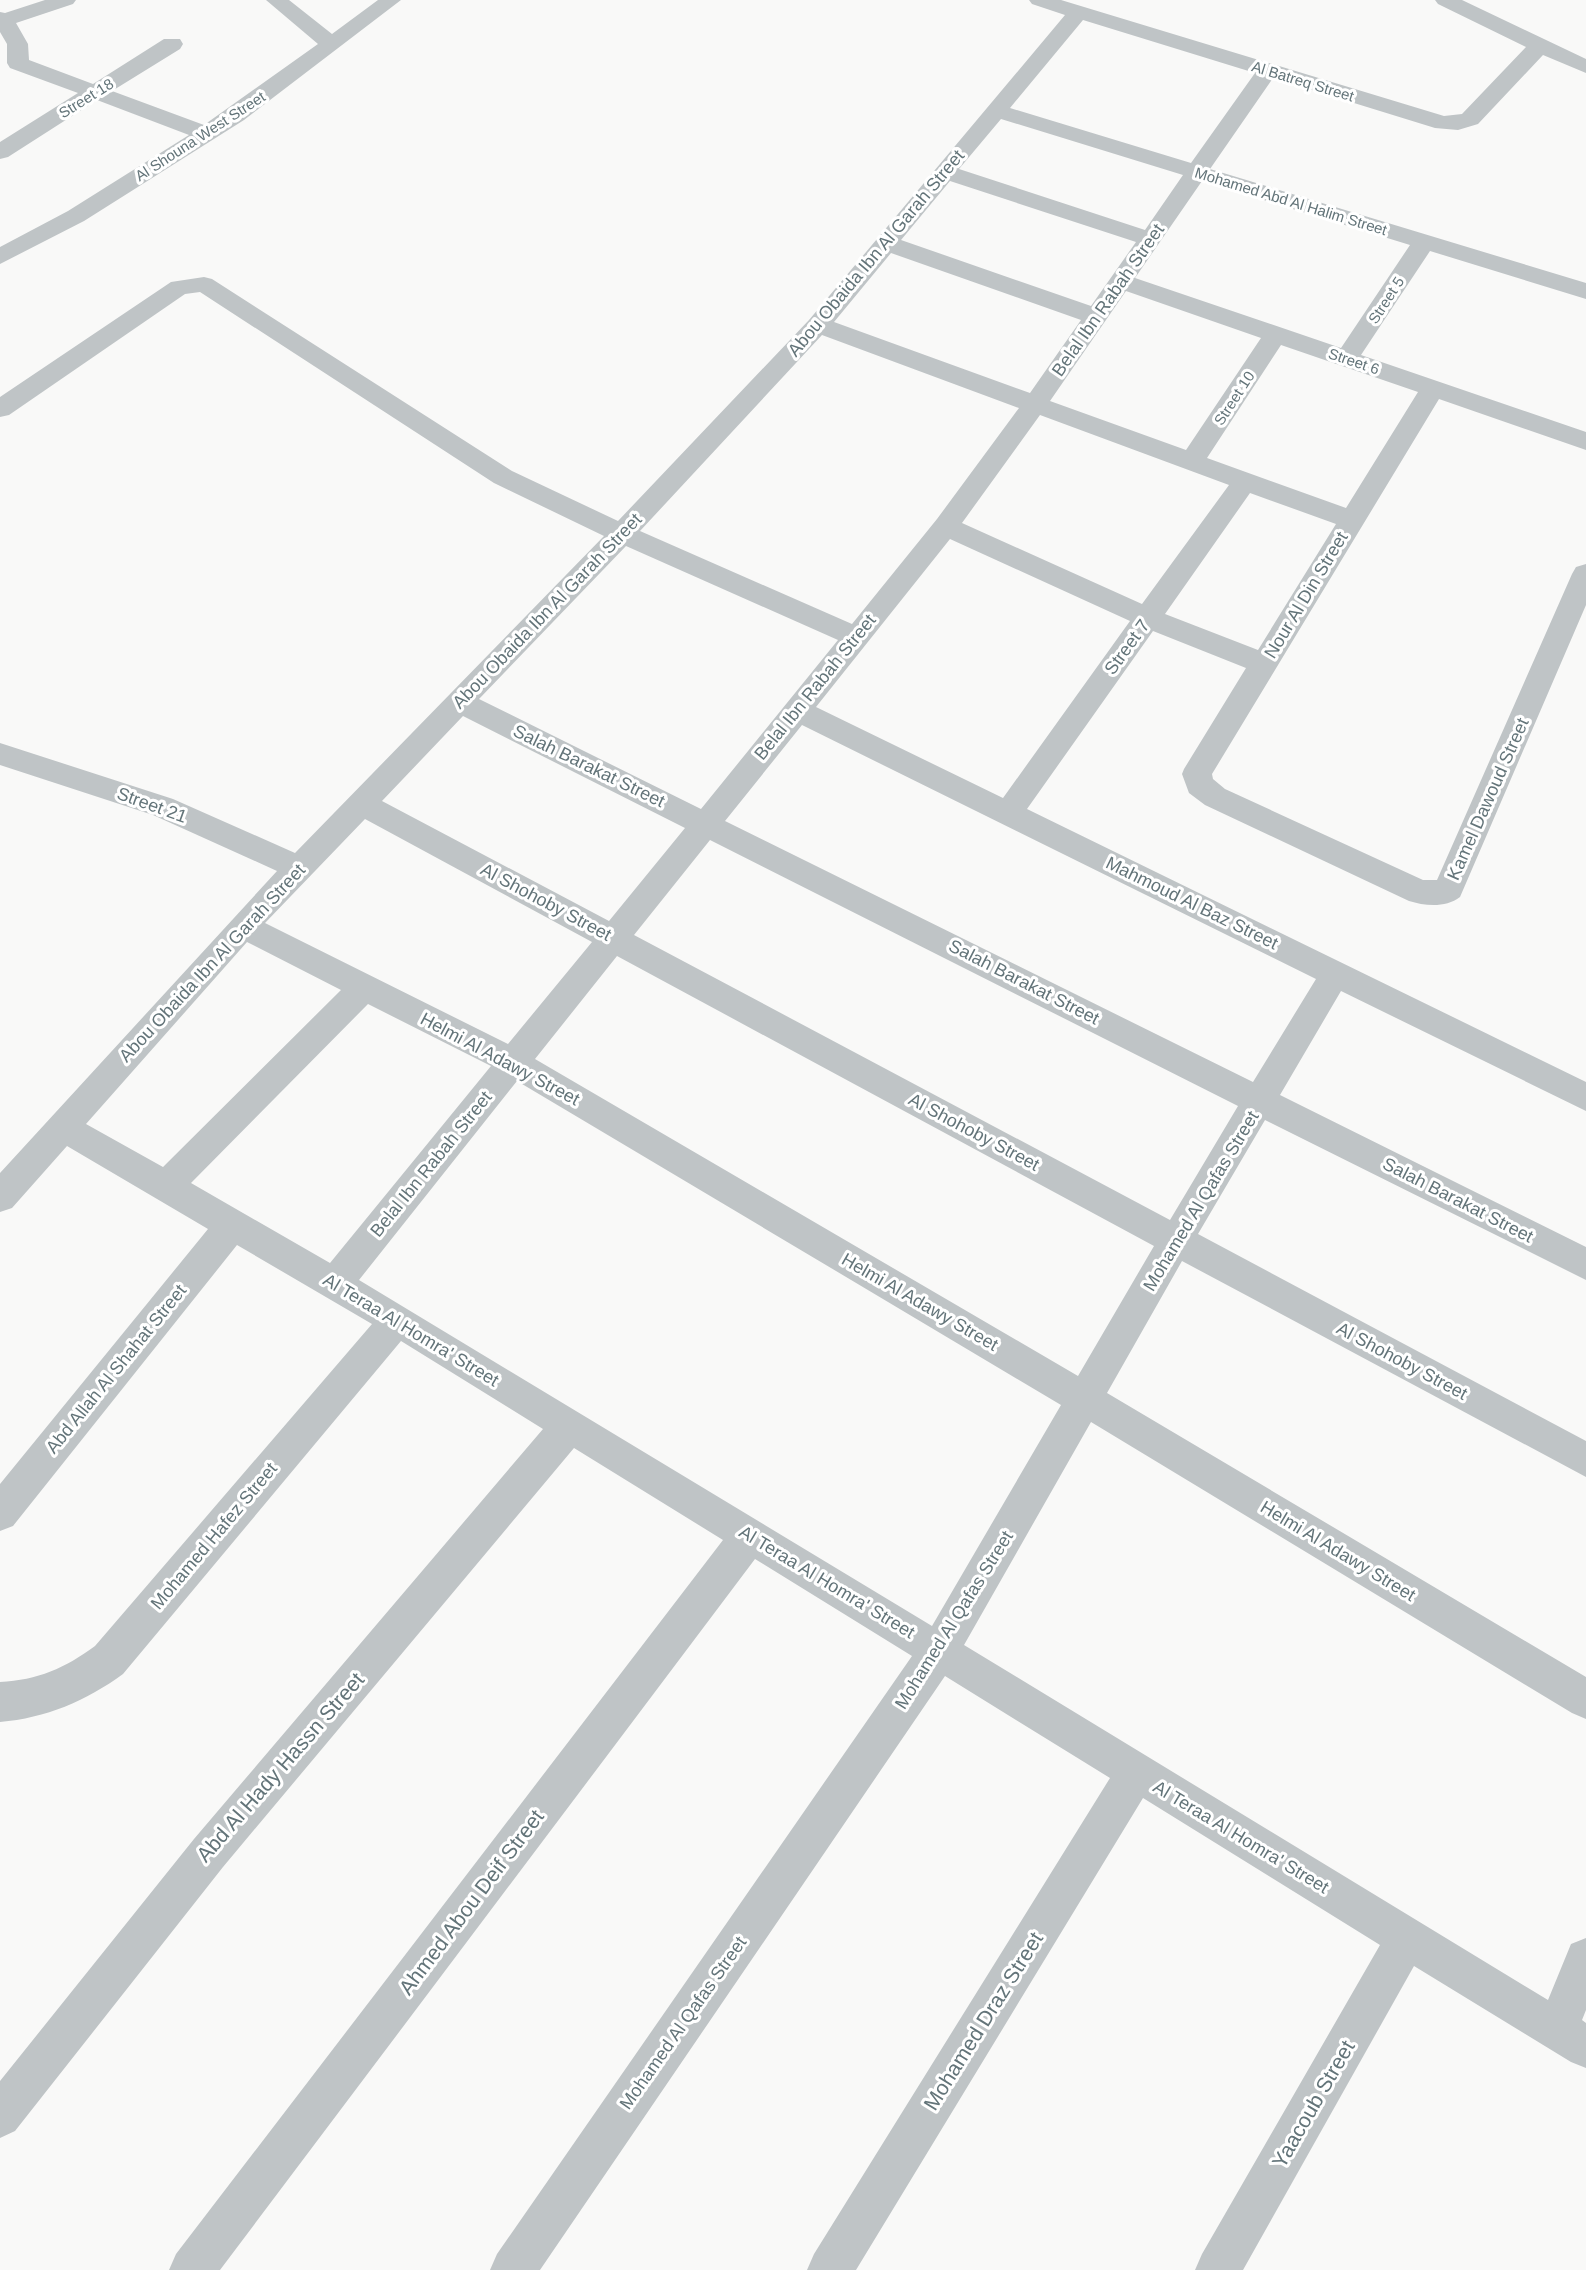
<svg xmlns="http://www.w3.org/2000/svg" width="1586" height="2270" font-family="Arial,sans-serif">
	<style>
		.lines { fill: none; stroke-linecap: round; stroke-linejoin: round }
		.minor { fill: #bfc4c6; fill-rule: evenodd }
		.labels { text-anchor: middle; dominant-baseline: central; stroke-width: 6; stroke-linejoin: round; paint-order: stroke }
		.far-street-label { font-size: 15px; fill: #637479; stroke: #fff }
		.street-label { font-size: 18px; fill: #637479; stroke: #fff }
		.near-street-label { font-size: 21px; fill: #637479; stroke: #fff }
	</style>
	<rect width="100%" height="100%" fill="#f9f9f8"/>
	<g class="lines">
		<path class="minor" d="M 45,0 L 76,0 L 73,4 L 16,23 L 28,44 L 29,60 L 93,84 L 164,39 L 180,39 L 183,44 L 180,49 L 112,91 L 204,125 L 318,44 L 266,0 L 289,0 L 332,34 L 378,0 L 401,0 L 244,120 L 84,221 L 0,264 L 0,247 L 68,211 L 189,135 L 97,100 L 8,157 L 0,159 L 0,142 L 78,93 L 10,68 L 7,63 L 7,44 L 0,32 L 0,12 L 5,13 Z
			M 1029,0 L 1061,0 L 1444,116 L 1462,114 L 1526,47 L 1438,4 L 1435,0 L 1462,0 L 1586,59 L 1586,73 L 1543,55 L 1478,124 L 1458,130 L 1435,128 L 1273,78 L 1210,169 L 1586,283 L 1586,299 L 1430,251 L 1361,355 L 1586,432 L 1586,450 L 1439,399 L 1212,774 L 1213,779 L 1225,789 L 1423,880 L 1437,880 L 1572,574 L 1576,567 L 1586,564 L 1586,605 L 1460,897 C 1446,908 1425,906 1409,901 L 1205,805 L 1189,793 L 1182,774 L 1184,769 L 1246,668 L 1153,631 L 1027,809 L 1586,1082 L 1586,1111 L 1341,991 L 1280,1095 L 1586,1247 L 1586,1280 L 1265,1120 L 1198,1234 L 1586,1441 L 1586,1477 L 1182,1261 L 1107,1393 L 1586,1677 L 1586,1719 L 1572,1713 L 1091,1422 L 964,1645 L 1548,2000 L 1571,1944 L 1586,1938 L 1586,2010 L 1582,2020 L 1586,2023 L 1586,2068 L 1571,2062 L 1414,1966 L 1243,2270 L 1195,2270 L 1202,2254 L 1380,1945 L 1143,1798 L 856,2270 L 807,2270 L 814,2254 L 1110,1778 L 945,1676 L 540,2270 L 490,2270 L 497,2254 L 912,1656 L 755,1559 L 220,2270 L 169,2270 L 176,2254 L 723,1540 L 574,1448 L 223,1867 L 15,2131 L 0,2138 L 0,2081 L 194,1839 L 543,1429 L 401,1341 L 123,1674 C 86,1701 46,1718 0,1722 L 0,1682 C 38,1680 65,1668 95,1646 L 372,1324 L 237,1245 L 13,1526 L 0,1531 L 0,1484 L 208,1229 L 67,1146 L 12,1208 L 0,1212 L 0,1173 L 277,871 L 153,815 L 0,765 L 0,743 L 173,799 L 295,853 L 604,536 L 494,483 L 200,292 L 185,294 L 9,415 L 0,417 L 0,397 L 171,282 L 204,277 L 212,279 L 512,471 L 618,521 L 809,320 L 1065,15 L 1032,4 ZM 1083,20 L 1255,73 L 1191,163 L 1010,108 ZM 1001,119 L 1183,175 L 1145,230 L 959,169 ZM 950,181 L 1136,242 L 1091,306 L 901,240 ZM 1202,181 L 1410,245 L 1341,348 L 1135,278 ZM 891,253 L 1081,320 L 1030,393 L 834,322 ZM 1126,291 L 1261,338 L 1186,450 L 1050,401 ZM 822,335 L 1019,408 L 937,519 L 852,624 L 640,531 ZM 1281,345 L 1418,392 L 1346,508 L 1207,458 ZM 1040,415 L 1229,485 L 1142,604 L 962,523 ZM 1250,493 L 1336,524 L 1258,650 L 1165,614 ZM 950,539 L 1130,621 L 1003,798 L 816,707 ZM 626,546 L 838,640 L 701,809 L 479,699 ZM 463,716 L 685,828 L 609,921 L 382,801 ZM 802,725 L 1316,979 L 1253,1082 L 725,821 ZM 365,819 L 592,942 L 508,1044 L 265,923 ZM 710,840 L 1238,1106 L 1170,1220 L 634,935 ZM 247,942 L 341,990 L 163,1167 L 86,1124 ZM 617,956 L 1154,1246 L 1078,1376 L 535,1059 ZM 368,1004 L 491,1066 L 330,1263 L 191,1183 ZM 517,1081 L 1061,1405 L 932,1626 L 359,1280 Z"/>
	</g>
	<g class="labels">
		<g class="far-street-label">
			<text transform="translate(1303 81) rotate(17)">Al Batreq Street</text>
			<text transform="translate(86 98) rotate(-32)">Street 18</text>
			<text transform="translate(200 136) rotate(-33)">Al Shouna West Street</text>
			<text transform="translate(1291 201) rotate(17)">Mohamed Abd Al Halim Street</text>
			<text transform="translate(1386 300) rotate(-57)">Street 5</text>
			<text transform="translate(1354 361) rotate(19)">Street 6</text>
			<text transform="translate(1234 398) rotate(-57)">Street 10</text>
		</g>
		<g class="street-label">
			<text transform="translate(876 253) rotate(-50)">Abou Obaida Ibn Al Garah Street</text>
			<text transform="translate(1108 300) rotate(-55)">Belal Ibn Rabah Street</text>
			<text transform="translate(1306 595) rotate(-59)">Nour Al Din Street</text>
			<text transform="translate(547 611) rotate(-46)">Abou Obaida Ibn Al Garah Street</text>
			<text transform="translate(1127 647) rotate(-54)">Street 7</text>
			<text transform="translate(815 687) rotate(-51)">Belal Ibn Rabah Street</text>
			<text transform="translate(589 766) rotate(26)">Salah Barakat Street</text>
			<text transform="translate(1488 799) rotate(-66)">Kamel Dawoud Street</text>
			<text transform="translate(152 805) rotate(20)">Street 21</text>
			<text transform="translate(546 902) rotate(28)">Al Shohoby Street</text>
			<text transform="translate(1192 903) rotate(26)">Mahmoud Al Baz Street</text>
			<text transform="translate(212 963) rotate(-47)">Abou Obaida Ibn Al Garah Street</text>
			<text transform="translate(1024 982) rotate(27)">Salah Barakat Street</text>
			<text transform="translate(500 1059) rotate(28)">Helmi Al Adawy Street</text>
			<text transform="translate(974 1132) rotate(28)">Al Shohoby Street</text>
			<text transform="translate(431 1164) rotate(-51)">Belal Ibn Rabah Street</text>
			<text transform="translate(1458 1200) rotate(27)">Salah Barakat Street</text>
			<text transform="translate(1201 1201) rotate(-59)">Mohamed Al Qafas Street</text>
			<text transform="translate(920 1302) rotate(30)">Helmi Al Adawy Street</text>
			<text transform="translate(411 1330) rotate(31)">Al Teraa Al Homra' Street</text>
			<text transform="translate(1402 1361) rotate(28)">Al Shohoby Street</text>
			<text transform="translate(116 1369) rotate(-51)">Abd Allah Al Shahat Street</text>
			<text transform="translate(214 1536) rotate(-50)">Mohamed Hafez Street</text>
			<text transform="translate(1338 1551) rotate(31)">Helmi Al Adawy Street</text>
			<text transform="translate(827 1582) rotate(31)">Al Teraa Al Homra' Street</text>
			<text transform="translate(954 1620) rotate(-58)">Mohamed Al Qafas Street</text>
			<text transform="translate(1241 1837) rotate(31)">Al Teraa Al Homra' Street</text>
			<text transform="translate(683 2023) rotate(-55)">Mohamed Al Qafas Street</text>
		</g>
		<g class="near-street-label">
			<text transform="translate(280 1767) rotate(-49)">Abd Al Hady Hassn Street</text>
			<text transform="translate(471 1902) rotate(-53)">Ahmed Abou Deif Street</text>
			<text transform="translate(983 2021) rotate(-58)">Mohamed Draz Street</text>
			<text transform="translate(1313 2104) rotate(-60)">Yaacoub Street</text>
		</g>
	</g>
</svg>
